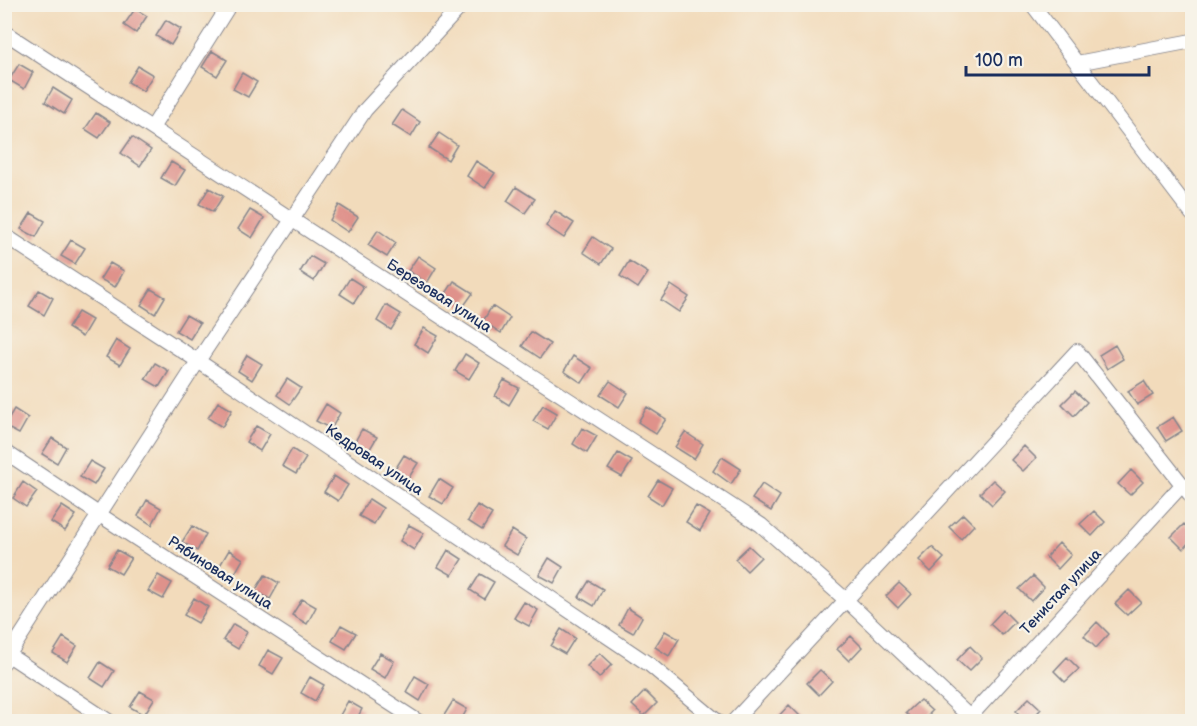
<svg xmlns="http://www.w3.org/2000/svg" width="1197" height="726" font-family="'Balsamiq Sans',sans-serif">
	<style>
		.building { fill: #df928b }
		.lines { fill: none; stroke-linecap: round; stroke-linejoin: round }
		.minor-casing { stroke: #86858c; stroke-width: 16 }
		.minor { stroke: #fff; stroke-width: 14 }
		.labels { text-anchor: middle; dominant-baseline: central; stroke-width: 4.5; stroke-linejoin: round; paint-order: stroke }
		.street-label { font-size: 15px; fill: #1b2f5e; stroke: #f7f3e8 }
	</style>
	<rect width="100%" height="100%" fill="#f7f3e8"/>
	<filter id="ink" filterUnits="userSpaceOnUse"><feTurbulence type="fractalNoise" baseFrequency=".0167" numOctaves="2"/><feDisplacementMap in="SourceGraphic" scale="12" xChannelSelector="R" yChannelSelector="G"/><feConvolveMatrix kernelMatrix="1 2 1 2 8 2 1 2 1" color-interpolation-filters="sRGB"/></filter>
	<filter id="wash" filterUnits="userSpaceOnUse"><feTurbulence type="fractalNoise" baseFrequency=".008" numOctaves="4" result="noise"/><feDisplacementMap in="SourceGraphic" scale="24" xChannelSelector="R" yChannelSelector="G"/><feGaussianBlur stdDeviation="1.35" result="paint"/><feColorMatrix in="noise" values="0 0 0 0 0 0 0 0 0 0 0 0 0 0 0 0 0 1.4 0 .05"/><feComposite in="paint" operator="in"/></filter>
	<g filter="url(#wash)">
		<rect width="100%" height="100%" fill="#f2dbbb"/>
		<g id="blocks">
			<path class="building" d="M 135,9 L 147,16 L 136,33 L 124,25 Z
				M 166,20 L 181,29 L 171,45 L 156,36 Z
				M 212,51 L 227,60 L 217,76 L 202,67 Z
				M 19,64 L 33,72 L 24,89 L 9,80 Z
				M 138,66 L 153,75 L 143,91 L 128,82 Z
				M 242,73 L 257,82 L 248,97 L 233,89 Z
				M 53,88 L 72,100 L 64,114 L 45,102 Z
				M 402,110 L 420,122 L 411,137 L 392,125 Z
				M 96,113 L 110,122 L 99,138 L 85,129 Z
				M 439,133 L 457,145 L 448,160 L 429,148 Z
				M 132,137 L 151,150 L 140,166 L 121,153 Z
				M 476,161 L 495,173 L 485,188 L 467,176 Z
				M 171,162 L 185,170 L 175,186 L 161,178 Z
				M 516,187 L 535,199 L 525,213 L 507,201 Z
				M 209,188 L 223,196 L 213,212 L 199,204 Z
				M 339,205 L 358,217 L 348,232 L 330,220 Z
				M 250,210 L 264,218 L 252,238 L 238,229 Z
				M 555,211 L 574,223 L 564,238 L 546,226 Z
				M 31,213 L 45,221 L 36,237 L 21,229 Z
				M 378,230 L 396,243 L 387,257 L 368,245 Z
				M 593,237 L 611,249 L 601,264 L 583,252 Z
				M 71,240 L 85,248 L 75,264 L 61,256 Z
				M 310,256 L 324,264 L 314,281 L 300,272 Z
				M 418,256 L 436,268 L 427,283 L 408,271 Z
				M 629,261 L 648,273 L 638,288 L 620,276 Z
				M 110,263 L 124,271 L 115,287 L 100,279 Z
				M 350,278 L 364,287 L 354,303 L 340,294 Z
				M 454,281 L 473,293 L 463,307 L 445,295 Z
				M 671,285 L 689,297 L 679,312 L 661,300 Z
				M 151,289 L 165,297 L 155,314 L 141,305 Z
				M 39,290 L 53,298 L 44,315 L 29,306 Z
				M 386,305 L 401,314 L 391,330 L 377,321 Z
				M 492,306 L 510,318 L 501,333 L 483,321 Z
				M 78,312 L 92,320 L 82,337 L 68,328 Z
				M 186,315 L 200,323 L 190,339 L 176,331 Z
				M 424,328 L 438,336 L 428,353 L 414,344 Z
				M 531,332 L 550,344 L 540,358 L 522,346 Z
				M 116,340 L 130,349 L 120,365 L 106,357 Z
				M 1115,345 L 1123,359 L 1107,369 L 1099,355 Z
				M 465,354 L 479,363 L 469,379 L 455,371 Z
				M 247,355 L 262,364 L 252,380 L 238,371 Z
				M 573,356 L 592,368 L 582,383 L 564,371 Z
				M 155,363 L 169,371 L 159,387 L 145,379 Z
				M 287,379 L 301,388 L 290,404 L 277,395 Z
				M 504,380 L 519,388 L 509,405 L 495,396 Z
				M 610,381 L 628,393 L 619,407 L 600,395 Z
				M 1144,381 L 1153,395 L 1137,405 L 1128,391 Z
				M 1075,391 L 1087,402 L 1074,416 L 1062,404 Z
				M 218,402 L 232,410 L 222,427 L 208,418 Z
				M 326,404 L 340,413 L 331,429 L 316,421 Z
				M 543,405 L 557,413 L 548,429 L 533,421 Z
				M 647,407 L 666,419 L 656,434 L 638,422 Z
				M 14,409 L 28,418 L 19,434 L 4,426 Z
				M 1173,417 L 1182,431 L 1166,441 L 1157,427 Z
				M 256,426 L 270,434 L 260,451 L 246,442 Z
				M 582,428 L 597,436 L 587,453 L 573,444 Z
				M 362,429 L 377,437 L 367,454 L 353,445 Z
				M 685,432 L 703,444 L 694,459 L 675,447 Z
				M 52,438 L 66,447 L 57,463 L 42,454 Z
				M 1024,446 L 1036,458 L 1023,471 L 1011,460 Z
				M 292,449 L 306,458 L 296,474 L 282,466 Z
				M 618,453 L 632,461 L 622,477 L 608,469 Z
				M 404,455 L 418,463 L 408,479 L 394,471 Z
				M 722,457 L 741,469 L 731,484 L 713,471 Z
				M 90,461 L 104,469 L 94,485 L 80,477 Z
				M 1131,470 L 1143,482 L 1130,495 L 1118,484 Z
				M 334,476 L 348,485 L 338,501 L 324,492 Z
				M 439,479 L 453,488 L 443,504 L 429,496 Z
				M 658,480 L 672,488 L 662,505 L 648,496 Z
				M 993,480 L 1005,491 L 992,505 L 980,493 Z
				M 23,482 L 37,492 L 26,507 L 13,498 Z
				M 762,484 L 780,496 L 771,511 L 752,499 Z
				M 369,499 L 383,508 L 374,524 L 359,516 Z
				M 147,500 L 161,508 L 152,525 L 138,516 Z
				M 477,505 L 492,514 L 482,530 L 468,521 Z
				M 62,506 L 76,515 L 65,531 L 51,522 Z
				M 696,506 L 710,514 L 700,531 L 686,522 Z
				M 1094,511 L 1105,522 L 1092,536 L 1080,524 Z
				M 963,514 L 974,525 L 961,539 L 949,527 Z
				M 1184,524 L 1192,532 L 1192,539 L 1183,549 L 1171,537 Z
				M 409,525 L 424,533 L 414,550 L 400,541 Z
				M 192,526 L 206,534 L 197,551 L 182,542 Z
				M 512,530 L 526,539 L 517,555 L 502,546 Z
				M 1059,543 L 1071,555 L 1058,569 L 1046,557 Z
				M 749,546 L 761,557 L 747,571 L 735,559 Z
				M 932,547 L 944,558 L 931,572 L 919,560 Z
				M 117,550 L 131,558 L 121,574 L 107,566 Z
				M 229,550 L 243,559 L 234,575 L 219,567 Z
				M 448,550 L 462,559 L 452,575 L 438,567 Z
				M 549,558 L 563,567 L 554,583 L 539,575 Z
				M 480,574 L 494,582 L 484,599 L 470,590 Z
				M 158,575 L 172,583 L 163,599 L 148,591 Z
				M 265,575 L 279,583 L 270,599 L 255,591 Z
				M 1033,576 L 1044,587 L 1031,601 L 1019,589 Z
				M 589,581 L 603,589 L 594,606 L 579,597 Z
				M 899,583 L 911,594 L 898,608 L 886,596 Z
				M 1129,590 L 1141,602 L 1127,615 L 1115,604 Z
				M 194,598 L 208,607 L 198,623 L 184,615 Z
				M 302,599 L 316,607 L 307,624 L 292,615 Z
				M 524,602 L 538,610 L 529,626 L 514,618 Z
				M 628,608 L 642,617 L 633,633 L 619,625 Z
				M 1003,610 L 1015,622 L 1002,635 L 990,624 Z
				M 1097,622 L 1109,634 L 1096,648 L 1084,636 Z
				M 233,624 L 247,632 L 238,649 L 223,640 Z
				M 341,625 L 356,633 L 346,649 L 332,641 Z
				M 561,629 L 575,638 L 565,654 L 551,646 Z
				M 665,631 L 679,639 L 669,656 L 655,647 Z
				M 851,636 L 862,647 L 849,661 L 837,649 Z
				M 63,637 L 77,646 L 67,662 L 53,653 Z
				M 970,646 L 982,658 L 969,671 L 957,660 Z
				M 268,650 L 283,658 L 273,674 L 259,666 Z
				M 380,653 L 394,661 L 385,678 L 370,669 Z
				M 600,653 L 612,664 L 599,678 L 587,666 Z
				M 1067,657 L 1079,669 L 1065,682 L 1054,671 Z
				M 100,662 L 114,671 L 104,687 L 90,678 Z
				M 820,670 L 832,681 L 819,695 L 807,683 Z
				M 415,676 L 429,684 L 420,701 L 406,692 Z
				M 310,677 L 324,685 L 315,701 L 301,693 Z
				M 140,691 L 154,699 L 144,715 L 130,707 Z
				M 645,691 L 657,703 L 644,716 L 632,705 Z
				M 1029,698 L 1041,709 L 1029,722 L 1026,722 L 1016,711 Z
				M 920,700 L 932,711 L 922,722 L 915,722 L 906,713 Z
				M 348,701 L 362,709 L 355,722 L 346,722 L 339,717 Z
				M 453,701 L 467,709 L 460,722 L 451,722 L 443,717 Z
				M 789,705 L 801,717 L 797,722 L 773,722 Z"/>
		</g>
	</g>
	<g filter="url(#ink)">
		<use href="#blocks" fill-opacity="0" stroke="#86858c" stroke-width="1.5"/>
		<g class="lines">
			<g class="minor-casing">
				<path id="minor" d="M 1032,4 L 1192,214
					M 4,32 L 761,525 L 846,600 L 975,722
					M 1077,63 L 1192,41
					M 152,128 L 230,4
					M 4,235 L 198,361 L 650,665 L 718,722
					M 4,451 L 100,515 L 419,722
					M 4,652 L 110,722
					M 4,662 L 198,361 L 365,110 L 463,4
					M 733,722 L 1077,351 L 1192,497
					M 965,722 L 1182,485"/>
			</g>
			<use href="#minor" class="minor"/>
		</g>
	</g>
	<g class="labels">
		<g class="street-label">
			<text transform="translate(439 296) rotate(33)">Березовая улица</text>
			<text transform="translate(374 460) rotate(34)">Кедровая улица</text>
			<text transform="translate(220 573) rotate(33)">Рябиновая улица</text>
			<text transform="translate(1061 592) rotate(-47)">Тенистая улица</text>
		</g>
	</g>
	<rect width="1197" height="726" fill="none" stroke="#f7f3e8" stroke-width="24"/>
	<path d="M966 66v9h183v-9" fill="none" stroke="#1b2f5e" stroke-width="3"/>
	<text x="975" y="66" font-size="18" fill="#1b2f5e" stroke="#f7f3e8" stroke-width="4.5" paint-order="stroke">100 m</text>
</svg>
